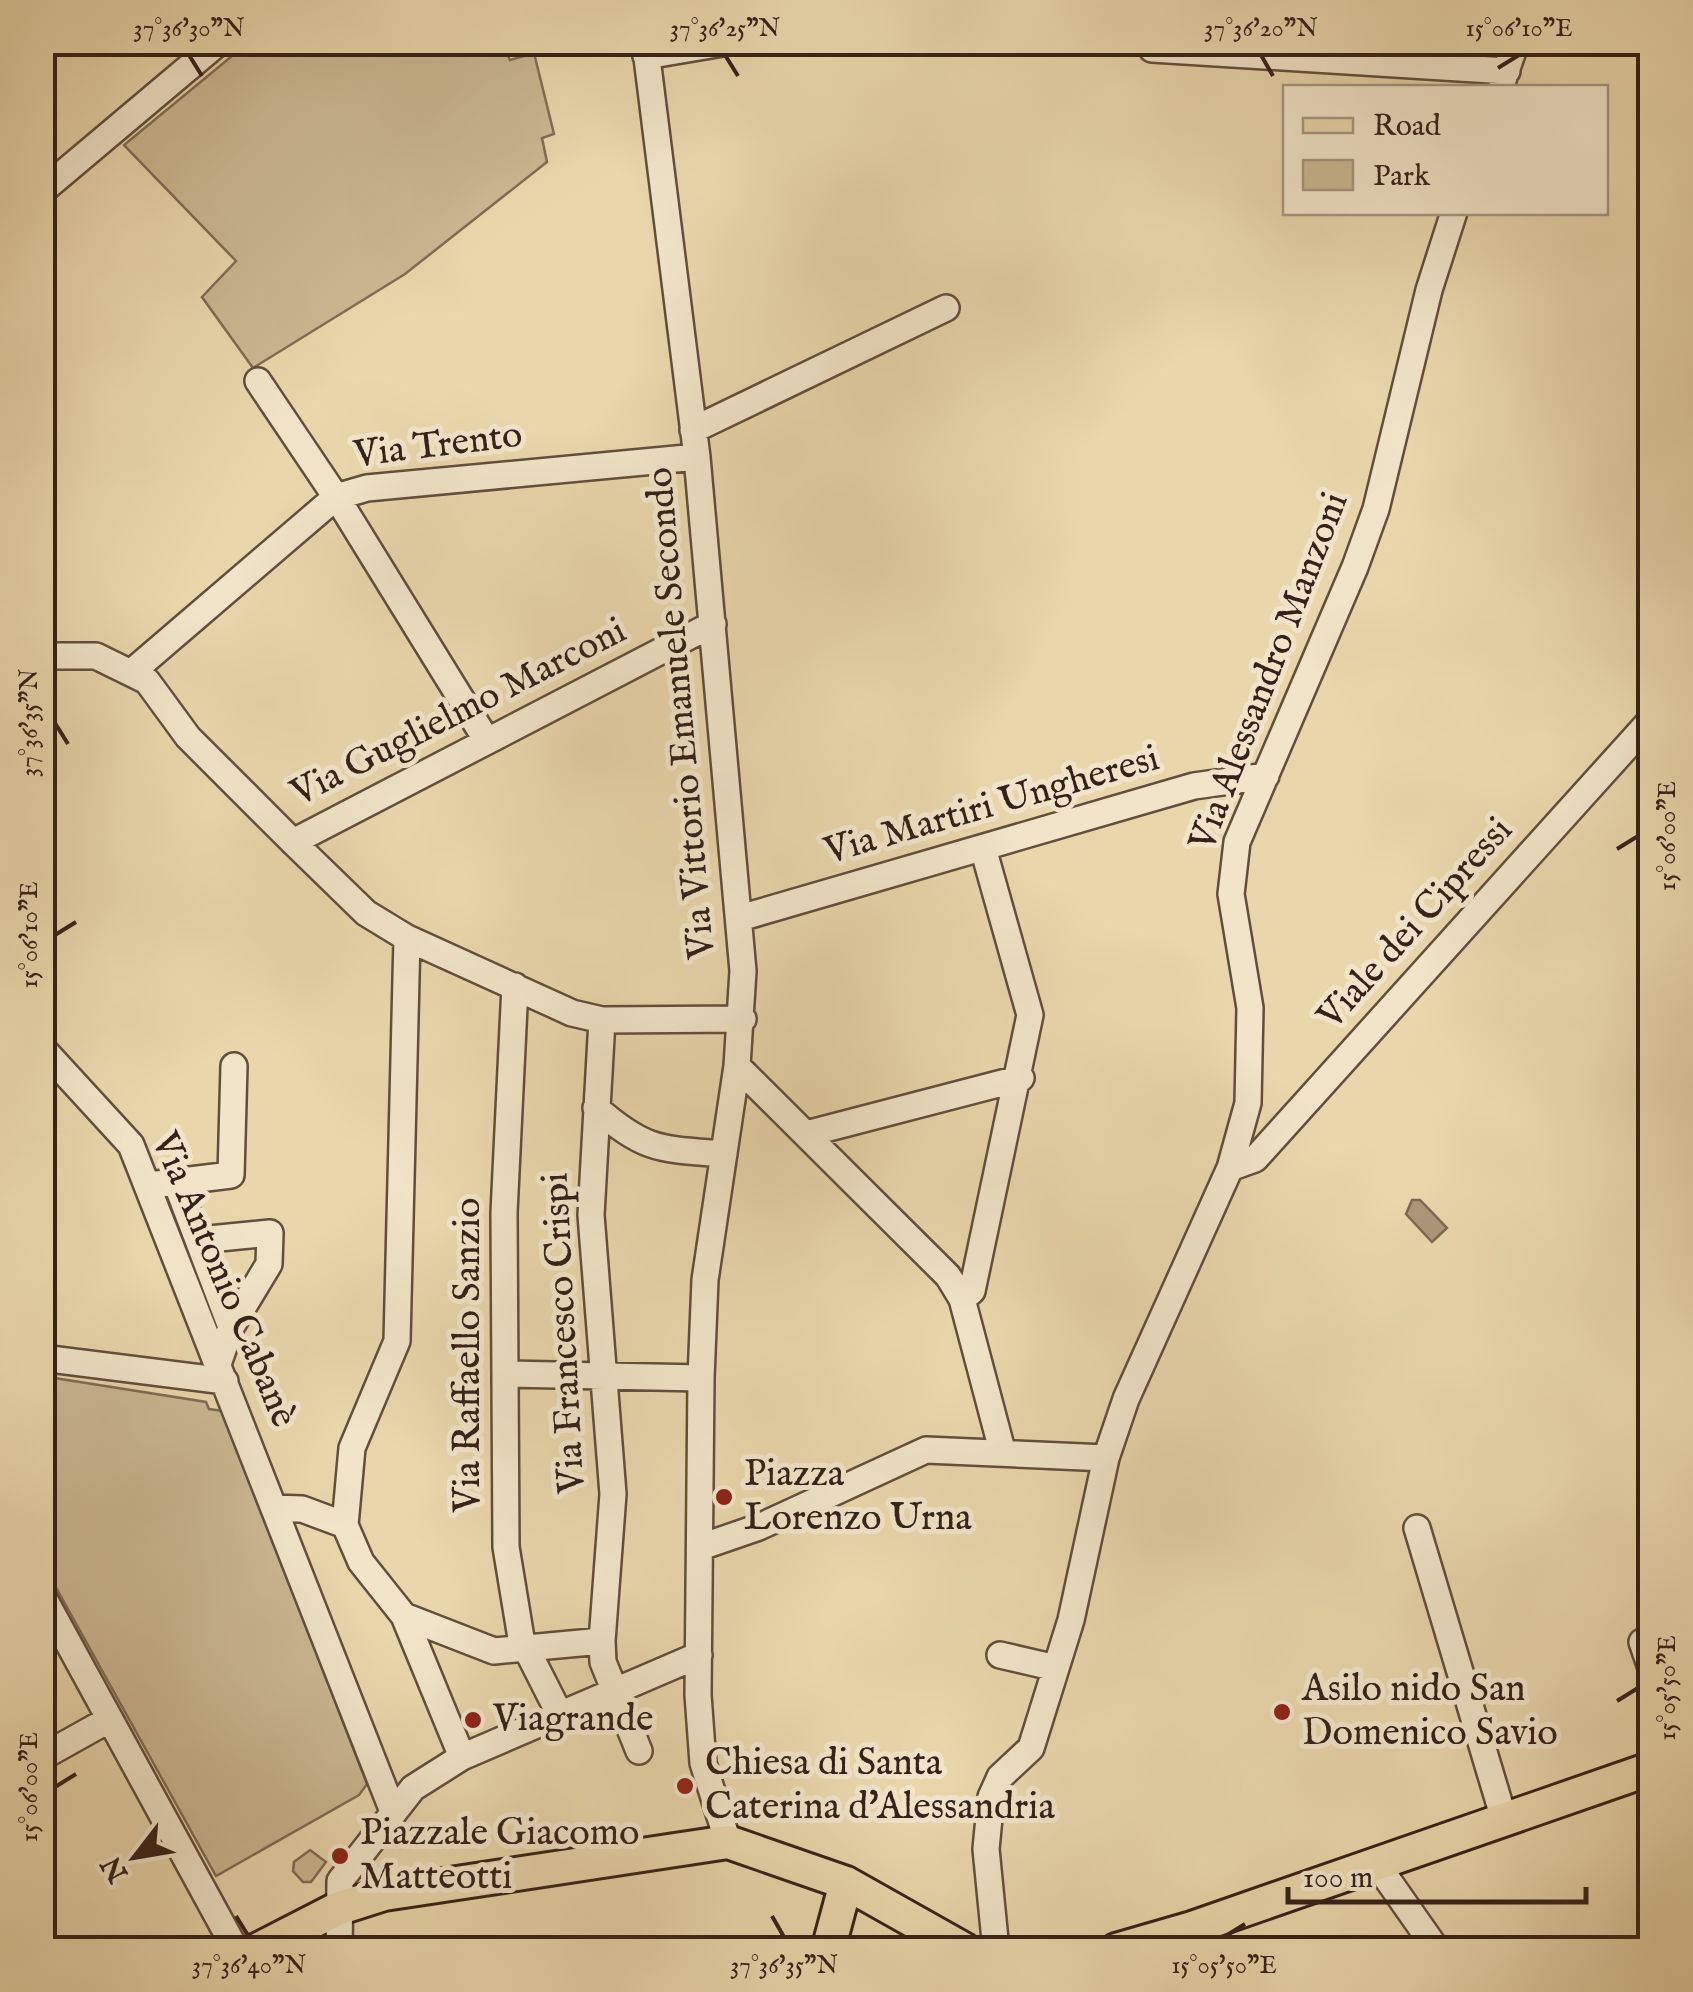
<svg xmlns="http://www.w3.org/2000/svg" width="1693" height="1992" font-family="'IM FELL English',serif">
	<style>
		.green { fill: #cab792; stroke: #806c55; stroke-width: 2.5 }
		.water { fill: #ac9879; stroke: #7c6852; stroke-width: 2.5 }
		.lines { fill: none; stroke-linecap: round; stroke-linejoin: round }
		.minor-casing { stroke: #624e3d; stroke-width: 30 }
		.major-casing { stroke: #352118; stroke-width: 38 }
		.minor { stroke: #f1e4c8; stroke-width: 25 }
		.major { stroke: #e9d6ab; stroke-width: 32 }
		.ticks { fill: none; stroke: #352118; stroke-width: 4 }
		.poi-dot { fill: #8f2418; stroke: #f1e4c8; stroke-width: 4 }
		.labels { text-anchor: middle; dominant-baseline: central; stroke-width: 10; stroke-linejoin: round; paint-order: stroke }
		.street-label { font-size: 38px; fill: #352118; stroke: #f1e4c8 }
		.poi-label { font-size: 38px; fill: #352118; stroke: #f1e4c8; text-anchor: start }
		.neatline { fill: none; stroke: #352118; stroke-width: 4 }
		.ticks-label { font-size: 25px; text-anchor: middle; fill: #352118 }
	</style>
	<rect width="100%" height="100%" fill="#e9d6ab"/>
	<filter id="stains"><feTurbulence type="fractalNoise" baseFrequency=".002" numOctaves="4"/><feColorMatrix values="0 0 0 0 .2 0 0 0 0 .09 0 0 0 0 .02 0 0 0 .5 -.17"/></filter>
	<radialGradient id="worn" r=".72"><stop offset=".6" stop-color="#630" stop-opacity="0"/><stop offset="1" stop-color="#630" stop-opacity=".3"/></radialGradient>
	<path class="green" d="M 249,42 L 501,43 L 510,60 L 534,53 L 554,134 L 542,138 L 547,162 L 405,274 L 253,368 L 202,297 L 236,261 L 124,145 Z
		M 42,1376 L 206,1402 L 209,1409 L 223,1411 L 367,1784 L 359,1795 L 216,1876 L 43,1564 Z
		M 310,1850 L 326,1862 L 311,1882 L 303,1882 L 293,1871 L 294,1862 Z"/>
	<path class="water" d="M 1412,1200 L 1420,1200 L 1447,1228 L 1432,1242 L 1406,1214 Z"/>
	<g class="lines">
		<g class="minor-casing">
			<path id="minor" d="M 645,42 L 697,457 L 743,971 L 737,1066 L 705,1280 L 701,1378 L 698,1695 L 703,1763 L 728,1842
				M 1152,49 L 1507,71
				M 646,56 L 729,42
				M 1502,83 L 1516,42
				M 42,191 L 219,42
				M 258,381 L 342,506 L 487,741
				M 693,430 L 946,308
				M 42,656 L 96,656 L 147,681 L 188,737 L 293,842 L 366,913 L 407,938 L 572,1013 L 602,1020 L 743,1019
				M 133,671 L 336,497 L 367,488 L 697,457
				M 293,842 L 713,624
				M 740,918 L 1194,786 L 1266,776
				M 407,938 L 397,1341 L 352,1448 L 345,1525 L 361,1562 L 404,1616 L 462,1757
				M 515,986 L 504,1213 L 506,1547 L 521,1638 L 559,1713
				M 602,1020 L 591,1215 L 613,1494 L 602,1641 L 603,1662 L 639,1751
				M 42,1048 L 131,1145 L 392,1809
				M 737,1066 L 948,1276 L 962,1299 L 1002,1450
				M 596,1108 C 645,1151 660,1149 724,1154
				M 806,1134 L 1021,1078
				M 1230,1168 L 1255,1159 L 1650,721
				M 176,1182 L 231,1327
				M 149,1185 L 231,1175 L 234,1066
				M 199,1240 L 270,1233 L 269,1264 L 231,1327 L 218,1364
				M 962,1299 L 972,1291 L 1030,1015 L 983,848
				M 42,1358 L 225,1381
				M 507,1374 L 701,1378
				M 275,1508 L 302,1509 L 345,1525
				M 1417,1528 L 1504,1819
				M 701,1547 L 759,1527 L 926,1450 L 1106,1458
				M 42,1595 L 236,1950
				M 404,1616 L 494,1651 L 602,1641
				M 1650,1639 L 1642,1642 L 1650,1665
				M 1000,1655 L 1056,1668
				M 42,1757 L 110,1719
				M 1376,1863 L 1437,1950
				M 339,1950 L 340,1881 L 413,1788 L 462,1757 L 699,1655
				M 996,1950 L 986,1849 L 991,1797 L 1000,1777 L 1031,1748 L 1071,1620 L 1106,1458 L 1126,1399 L 1230,1168 L 1248,1103 L 1250,1008 L 1231,894 L 1237,842 L 1355,567 L 1376,509 L 1429,290 L 1454,212"/>
		</g>
		<g class="major-casing">
			<path id="major" d="M 257,1950 L 337,1909 L 384,1894 L 728,1842 L 846,1883 L 965,1950
				M 828,1950 L 846,1883
				M 1116,1950 L 1192,1928 L 1650,1769"/>
		</g>
		<use href="#minor" class="minor"/>
		<use href="#major" class="major"/>
	</g>
	<path class="ticks" d="M 189,55 L 202,76M 725,55 L 738,76M 1261,55 L 1273,76M 1498,68 L 1519,55M 55,723 L 68,744M 1617,849 L 1638,836M 55,935 L 76,922M 1617,1701 L 1638,1688M 55,1787 L 76,1774M 236,1916 L 249,1937M 772,1916 L 784,1937M 1224,1937 L 1245,1924"/>
	<g class="poi-dot">
		<circle cx="724" cy="1497" r="10"/>
		<circle cx="1282" cy="1712" r="10"/>
		<circle cx="473" cy="1720" r="10"/>
		<circle cx="685" cy="1786" r="10"/>
		<circle cx="340" cy="1856" r="10"/>
	</g>
	<g class="labels">
		<g class="street-label">
			<text transform="translate(438 446) rotate(-7)">Via Trento</text>
			<text transform="translate(1270 672) rotate(-69)">Via Alessandro Manzoni</text>
			<text transform="translate(459 713) rotate(-27)">Via Guglielmo Marconi</text>
			<text transform="translate(682 713) rotate(-95)">Via Vittorio Emanuele Secondo</text>
			<text transform="translate(992 806) rotate(-16)">Via Martiri Ungheresi</text>
			<text transform="translate(1416 924) rotate(-48)">Viale dei Cipressi</text>
			<text transform="translate(223 1280) rotate(67)">Via Antonio Cabanè</text>
			<text transform="translate(565 1333) rotate(-93)">Via Francesco Crispi</text>
			<text transform="translate(469 1355) rotate(-90)">Via Raffaello Sanzio</text>
		</g>
		<g class="poi-label">
			<text x="744" y="1475">Piazza<tspan x="744" dy="44">Lorenzo Urna</tspan></text>
			<text x="1302" y="1690">Asilo nido San<tspan x="1302" dy="44">Domenico Savio</tspan></text>
			<text x="493" y="1720">Viagrande</text>
			<text x="705" y="1764">Chiesa di Santa<tspan x="705" dy="44">Caterina d'Alessandria</tspan></text>
			<text x="360" y="1834">Piazzale Giacomo<tspan x="360" dy="44">Matteotti</tspan></text>
		</g>
	</g>
	<rect width="1693" height="1992" fill="none" stroke="#e9d6ab" stroke-width="110"/>
	<rect x="1283" y="85" width="325" height="130" fill="#f1e4c8" stroke="#a69682" stroke-width="2.5"/>
	<rect x="1303" y="118" width="50" height="15" fill="#e9d6ab" stroke="#a69682" stroke-width="2.5"/>
	<text x="1373" y="135" font-size="30" fill="#352118">Road</text>
	<rect x="1303" y="160" width="50" height="30" fill="#cab792" stroke="#a69682" stroke-width="2.5"/>
	<text x="1373" y="185" font-size="30" fill="#352118">Park</text>
	<g transform="translate(135 1857) rotate(239)" stroke="#f1e4c8" stroke-width="8" paint-order="stroke">
	<path d="M0-8L18 38L0 25L-18 38Z" fill="#352118"/>
	<text y="-15" font-size="28" font-weight="bold" text-anchor="middle" fill="#352118">N</text>
	</g>
	<path d="M1288 1887v15h298v-15" fill="none" stroke="#352118" stroke-width="5"/>
	<text x="1303" y="1887" font-size="30" fill="#352118" stroke="#f1e4c8" stroke-width="8" paint-order="stroke">100 m</text>
	<rect x="55" y="55" width="1583" height="1882" class="neatline"/>
	<g class="ticks-label">
		<text x="189" y="36">37°36'30"N</text>
		<text x="725" y="36">37°36'25"N</text>
		<text x="1261" y="36">37°36'20"N</text>
		<text x="1519" y="36">15°06'10"E</text>
		<text transform="translate(28 723) rotate(-90)" y="9">37°36'35"N</text>
		<text transform="translate(1666 836) rotate(-90)" y="9">15°06'00"E</text>
		<text transform="translate(28 935) rotate(-90)" y="9">15°06'10"E</text>
		<text transform="translate(1666 1688) rotate(-90)" y="9">15°05'50"E</text>
		<text transform="translate(28 1787) rotate(-90)" y="9">15°06'00"E</text>
		<text x="249" y="1973">37°36'40"N</text>
		<text x="784" y="1973">37°36'35"N</text>
		<text x="1224" y="1973">15°05'50"E</text>
	</g>
	<rect width="100%" height="100%" filter="url(#stains)"/>
	<rect width="100%" height="100%" fill="url(#worn)"/>
</svg>
